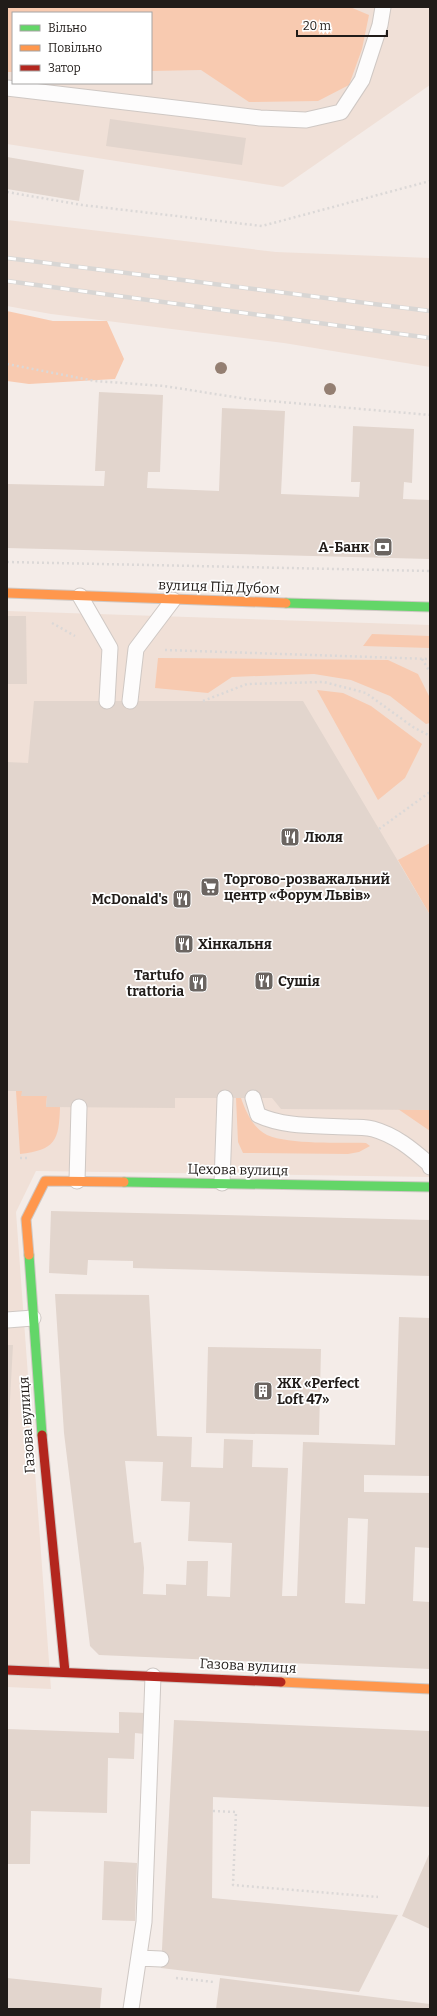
<svg xmlns="http://www.w3.org/2000/svg" width="437" height="2016" font-family="Bitter,serif">
	<style>
		.built { fill: #f0e0d7; fill-rule: evenodd }
		.green { fill: #f8cab0 }
		.building { fill: #e2d5cd; fill-rule: evenodd }
		.lines { fill: none; stroke-linecap: round; stroke-linejoin: round }
		.lane-casing { stroke: #cfc8c4; stroke-width: 17 }
		.fast-casing { stroke: #cfc8c4; stroke-width: 11 }
		.slow-casing { stroke: #cfc8c4; stroke-width: 11 }
		.jam-casing { stroke: #cfc8c4; stroke-width: 11 }
		.path { stroke: #dbd8d7; stroke-width: 2.5; stroke-dasharray: 2 3; stroke-linecap: butt }
		.lane { stroke: #fdfcfc; stroke-width: 15 }
		.fast { stroke: #63d668; stroke-width: 9 }
		.slow { stroke: #ff974d; stroke-width: 9 }
		.jam { stroke: #b3261e; stroke-width: 9 }
		.rail-casing { stroke: #d8d6d4; stroke-width: 4.5 }
		.rail { stroke: #fff; stroke-width: 3; stroke-dasharray: 9; stroke-linecap: butt }
		.tree { fill: #947f72 }
		.labels { text-anchor: middle; dominant-baseline: central; stroke-width: 3.5; stroke-linejoin: round; paint-order: stroke }
		.poi-label { font-size: 14px; font-weight: bold; fill: #211c19; stroke: #fff; text-anchor: start }
		.street-label { font-size: 14px; fill: #211c19; stroke: #fff }
	</style>
	<rect width="100%" height="100%" fill="#f4ece8"/>
	<path class="built" d="M 7,7 L 430,7 L 430,85 L 283,187 L 7,144 ZM 13,13 L 151,13 L 151,83 L 13,83 Z
		M 7,220 L 276,252 L 430,258 L 430,367 L 284,343 L 51,314 L 7,306 Z
		M 7,611 L 430,625 L 430,1177 L 36,1171 L 16,1212 L 51,1689 L 7,1687 Z"/>
	<path class="green" d="M 7,7 L 350,7 L 369,15 L 362,49 L 349,85 L 318,101 L 249,102 L 201,70 L 151,71 L 151,13 L 13,13 L 13,72 L 7,72 Z
		M 7,311 L 53,321 L 107,321 L 124,359 L 115,379 L 29,384 L 7,381 Z
		M 372,634 L 430,636 L 430,648 L 363,646 Z
		M 158,658 L 388,660 L 418,674 L 430,698 L 430,723 L 426,724 L 390,696 L 351,680 L 314,674 L 232,677 L 208,693 L 155,688 Z
		M 317,690 L 343,693 L 371,706 L 422,744 L 405,778 L 378,800 Z
		M 430,843 L 430,915 L 398,860 Z
		M 16,1091 L 22,1091 L 22,1096 L 47,1096 L 46,1107 L 60,1107 C 59,1141 55,1150 20,1154 Z
		M 236,1098 L 241,1098 C 246,1112 253,1128 267,1135 C 290,1145 340,1142 366,1143 L 370,1146 L 359,1152 L 348,1154 L 243,1153 L 238,1142 Z
		M 398,1109 L 430,1110 L 430,1131 Z"/>
	<path class="building" d="M 110,119 L 246,138 L 242,165 L 106,146 Z
		M 7,157 L 84,170 L 79,201 L 7,189 Z
		M 99,392 L 163,395 L 160,472 L 148,472 L 147,488 L 219,491 L 222,408 L 285,411 L 281,494 L 359,497 L 360,482 L 351,482 L 353,426 L 414,429 L 412,483 L 404,482 L 403,499 L 430,500 L 430,559 L 7,548 L 7,484 L 104,486 L 105,471 L 95,471 Z
		M 7,616 L 26,616 L 27,684 L 7,684 Z
		M 34,701 L 303,701 L 430,915 L 430,1110 L 281,1109 L 272,1098 L 175,1098 L 175,1108 L 46,1107 L 47,1096 L 21,1096 L 22,1091 L 7,1091 L 7,762 L 28,763 Z
		M 51,1211 L 430,1220 L 430,1276 L 133,1268 L 133,1261 L 88,1260 L 87,1275 L 49,1273 Z
		M 55,1294 L 149,1295 L 157,1436 L 192,1437 L 191,1467 L 223,1468 L 224,1439 L 253,1440 L 252,1467 L 288,1468 L 282,1596 L 297,1596 L 303,1442 L 395,1445 L 399,1317 L 430,1318 L 430,1476 L 364,1475 L 364,1492 L 430,1493 L 430,1548 L 415,1547 L 413,1601 L 430,1602 L 430,1669 L 99,1655 L 90,1646 L 64,1433 ZM 125,1461 L 163,1462 L 161,1501 L 190,1502 L 188,1541 L 232,1543 L 230,1597 L 207,1596 L 208,1561 L 187,1561 L 186,1585 L 166,1584 L 166,1595 L 143,1594 L 144,1568 L 141,1542 L 134,1543 ZM 348,1518 L 368,1519 L 365,1604 L 345,1603 Z
		M 7,1345 L 13,1345 L 8,1437 L 7,1437 Z
		M 208,1347 L 321,1349 L 319,1435 L 206,1433 Z
		M 119,1712 L 146,1713 L 145,1734 L 135,1733 L 134,1759 L 108,1758 L 107,1813 L 31,1811 L 30,1864 L 7,1864 L 7,1729 L 119,1733 Z
		M 174,1720 L 430,1731 L 430,1807 L 213,1797 L 212,1898 L 398,1915 L 359,1992 L 161,1968 Z
		M 430,1852 L 430,1929 L 402,1916 Z
		M 104,1861 L 137,1863 L 135,1921 L 102,1920 Z
		M 7,1978 L 102,1988 L 100,2009 L 7,2009 Z
		M 220,1978 L 430,2004 L 430,2009 L 216,2009 Z"/>
	<g class="lines">
		<g class="lane-casing">
			<path id="lane" d="M 7,88 L 260,118 L 306,120 L 341,112 L 362,80 L 380,25 L 383,7
				M 80,596 L 110,648 L 107,701
				M 130,701 L 136,649 L 173,600
				M 253,1098 L 258,1115 C 286,1128 318,1125 348,1127 C 356,1127 365,1127 373,1129 C 395,1135 412,1149 429,1164 L 430,1167
				M 77,1181 L 79,1107
				M 222,1183 L 225,1098
				M 7,1320 L 33,1318
				M 139,1958 L 161,1959
				M 131,2009 L 144,1922 L 153,1676"/>
		</g>
		<g class="fast-casing">
			<path id="fast" d="M 286,603 L 430,607
				M 124,1182 L 430,1187
				M 29,1255 L 42,1435"/>
		</g>
		<g class="slow-casing">
			<path id="slow" d="M 7,593 L 286,603
				M 29,1255 L 26,1219 L 45,1181 L 124,1182
				M 281,1682 L 430,1689"/>
		</g>
		<g class="jam-casing">
			<path id="jam" d="M 42,1435 L 65,1672
				M 7,1670 L 281,1682"/>
		</g>
		<path class="path" d="M 7,192 L 82,205 L 262,226 L 430,181
			M 7,364 L 95,381 L 164,386 L 247,399 L 430,415
			M 7,562 L 430,571
			M 52,623 L 75,636
			M 165,650 L 430,659
			M 422,659 L 430,672
			M 203,701 L 247,684 L 324,682 L 366,693 L 413,727 L 430,736
			M 379,829 L 430,792
			M 20,1158 L 30,1158
			M 213,1811 L 236,1812 L 233,1885 L 378,1897
			M 176,1978 L 214,1982"/>
		<use href="#lane" class="lane"/>
		<use href="#fast" class="fast"/>
		<use href="#slow" class="slow"/>
		<use href="#jam" class="jam"/>
		<g class="rail-casing">
			<path id="rail" d="M 7,258 L 430,311
				M 7,281 L 430,338"/>
		</g>
		<use href="#rail" class="rail"/>
	</g>
	<g class="tree">
		<circle cx="221" cy="368" r="6"/>
		<circle cx="330" cy="389" r="6"/>
	</g>
	<defs>
		<g id="bank-square" transform="scale(1)"><rect x="-9" y="-9" width="18" height="18" rx="4" fill="#6b6561" stroke="#fff"/><path d="M-6-4H6V4H-6ZM0-2.3a2.3 2.3 0 1 0 0 4.6a2.3 2.3 0 1 0 0-4.6Z" fill="#fff"/></g>
		<g id="restaurant-square" transform="scale(1)"><rect x="-9" y="-9" width="18" height="18" rx="4" fill="#6b6561" stroke="#fff"/><path d="M-5-6h1v4h1v-4h1v4h1v-4h1v5L-1.5 .5V6h-2V.5L-5-1ZM5-6V6H3V1.5H1.5Q1.5-4 5-6Z" fill="#fff"/></g>
		<g id="supermarket-square" transform="scale(1)"><rect x="-9" y="-9" width="18" height="18" rx="4" fill="#6b6561" stroke="#fff"/><path d="M-6-5.5h2.5l.6 2H6L4.5 2H-2.5L-4.4-4H-6ZM-1.5 3.2a1.3 1.3 0 1 0 .1 0ZM3 3.2a1.3 1.3 0 1 0 .1 0Z" fill="#fff"/></g>
		<g id="building-square" transform="scale(1)"><rect x="-9" y="-9" width="18" height="18" rx="4" fill="#6b6561" stroke="#fff"/><path d="M-4-6H4V6H1V3H-1V6H-4ZM-2.5-4.3h1.7v1.8h-1.7ZM.8-4.3h1.7v1.8H.8ZM-2.5-1h1.7V.8h-1.7ZM.8-1h1.7V.8H.8Z" fill="#fff"/></g>
	</defs>
	<g fill-rule="evenodd">
		<use href="#bank-square" x="383" y="547"/>
		<use href="#restaurant-square" x="290" y="837"/>
		<use href="#supermarket-square" x="210" y="887"/>
		<use href="#restaurant-square" x="182" y="899"/>
		<use href="#restaurant-square" x="184" y="944"/>
		<use href="#restaurant-square" x="264" y="981"/>
		<use href="#restaurant-square" x="198" y="983"/>
		<use href="#building-square" x="263" y="1391"/>
	</g>
	<g class="labels">
		<g class="poi-label">
			<text x="369" y="547" text-anchor="end">А-Банк</text>
			<text x="304" y="837">Люля</text>
			<text x="224" y="879">Торгово-розважальний<tspan x="224" dy="16">центр «Форум Львів»</tspan></text>
			<text x="168" y="899" text-anchor="end">McDonald's</text>
			<text x="198" y="944">Хінкальня</text>
			<text x="184" y="975" text-anchor="end">Tartufo<tspan x="184" dy="16">trattoria</tspan></text>
			<text x="278" y="981">Сушія</text>
			<text x="277" y="1383">ЖК «Perfect<tspan x="277" dy="16">Loft 47»</tspan></text>
		</g>
		<g class="street-label">
			<text transform="translate(219 587) rotate(2)">вулиця Під Дубом</text>
			<text transform="translate(238 1170) rotate(1)">Цехова вулиця</text>
			<text transform="translate(27 1425) rotate(-94)">Газова вулиця</text>
			<text transform="translate(248 1666) rotate(3)">Газова вулиця</text>
		</g>
	</g>
	<rect width="437" height="2016" fill="none" stroke="#211c19" stroke-width="16"/>
	<rect x="12" y="12" width="140" height="72" fill="#ffffff" stroke="#a6a4a3"/>
	<rect x="20" y="25" width="20" height="6" fill="#63d668" stroke="#a6a4a3"/>
	<text x="48" y="32" font-size="12" fill="#211c19">Вільно</text>
	<rect x="20" y="45" width="20" height="6" fill="#ff974d" stroke="#a6a4a3"/>
	<text x="48" y="52" font-size="12" fill="#211c19">Повільно</text>
	<rect x="20" y="65" width="20" height="6" fill="#b3261e" stroke="#a6a4a3"/>
	<text x="48" y="72" font-size="12" fill="#211c19">Затор</text>
	<path d="M297 30v6h90v-6" fill="none" stroke="#211c19" stroke-width="2"/>
	<text x="303" y="30" font-size="12" fill="#211c19" stroke="#ffffff" stroke-width="3" paint-order="stroke">20 m</text>
</svg>
